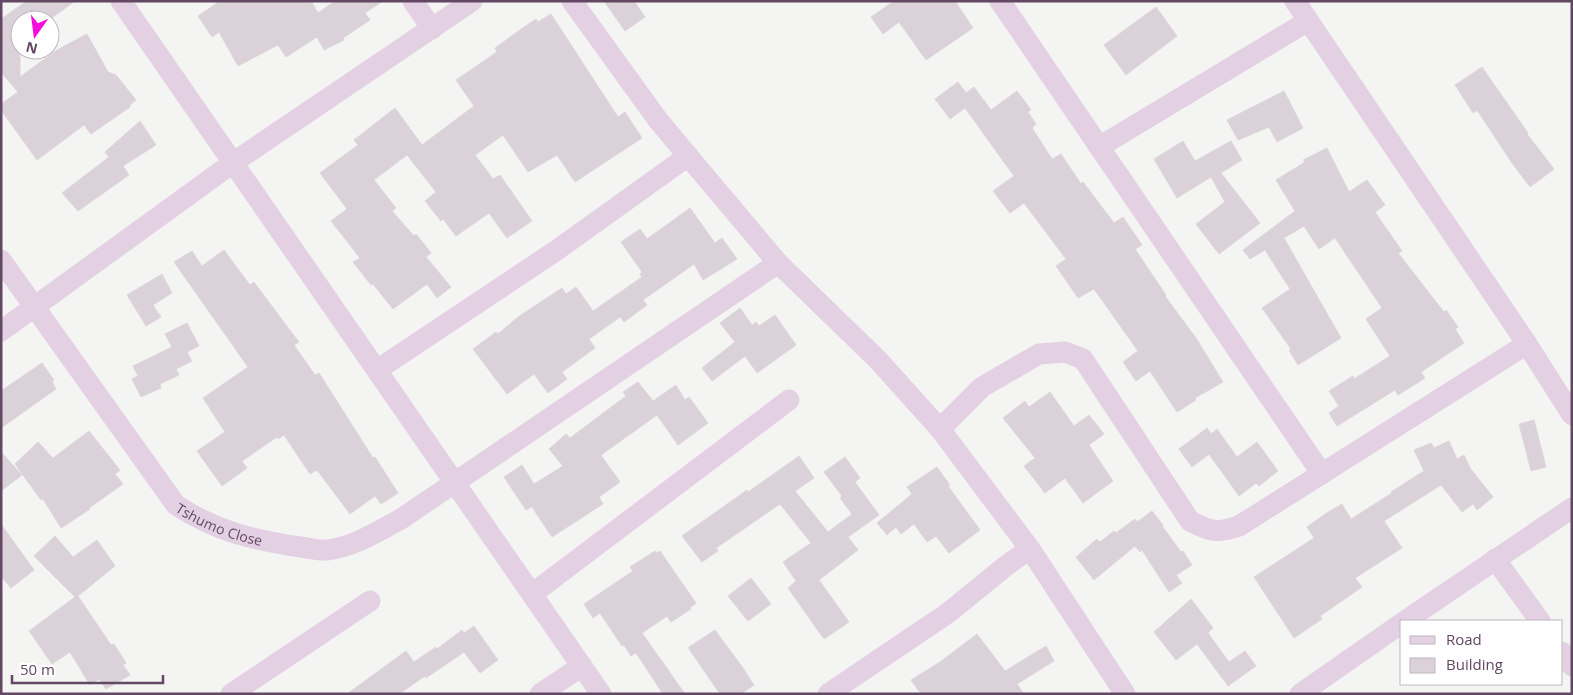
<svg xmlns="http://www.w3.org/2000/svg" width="1573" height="695" font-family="'Open Sans',sans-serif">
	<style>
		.building { fill: #dbd1d9; stroke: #ded6dc }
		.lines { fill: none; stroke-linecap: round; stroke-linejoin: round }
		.minor { stroke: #e3d1e3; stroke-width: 21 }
		.labels { text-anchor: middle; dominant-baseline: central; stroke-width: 4; stroke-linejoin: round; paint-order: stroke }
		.street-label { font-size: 14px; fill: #624862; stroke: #fff }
	</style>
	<rect width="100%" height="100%" fill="#f4f5f3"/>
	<path class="building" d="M 27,1 L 75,1 L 49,20 L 20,20 L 20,77 L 57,50 L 87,34 L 108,72 L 116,75 L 136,100 L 130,105 L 130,107 L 91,134 L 84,125 L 37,160 L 1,110 L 1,104 L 18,92 L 1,72 L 1,19 Z
		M 220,1 L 311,1 L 318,13 L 335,1 L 383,1 L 365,13 L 370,20 L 343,38 L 344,40 L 324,50 L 317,37 L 286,57 L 278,45 L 238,66 L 219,32 L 212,37 L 198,16 Z
		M 604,1 L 634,1 L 645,17 L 625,31 Z
		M 894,1 L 955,1 L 973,28 L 926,60 L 899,22 L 883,34 L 871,17 Z
		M 1156,7 L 1177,36 L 1126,75 L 1104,45 Z
		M 551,14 L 618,117 L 625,112 L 642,138 L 575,182 L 557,155 L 528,172 L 503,135 L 475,155 L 493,179 L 500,175 L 532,221 L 507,238 L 489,213 L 456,236 L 443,219 L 441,221 L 425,201 L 436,192 L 407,155 L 374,180 L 396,208 L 392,211 L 414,236 L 416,234 L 431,253 L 426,257 L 451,287 L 437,298 L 427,284 L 393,309 L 373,284 L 371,285 L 353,262 L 360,258 L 331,221 L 347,209 L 320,173 L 358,145 L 354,140 L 395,108 L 422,145 L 474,106 L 456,80 L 497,52 L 495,48 L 524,27 L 536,19 L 538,22 Z
		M 1482,67 L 1528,133 L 1527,134 L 1554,169 L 1530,187 L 1512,163 L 1477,110 L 1473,113 L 1455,85 Z
		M 958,82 L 966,93 L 974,87 L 991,110 L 1017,91 L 1031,110 L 1028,112 L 1036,124 L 1032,128 L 1052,159 L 1061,154 L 1081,184 L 1083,182 L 1114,223 L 1123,217 L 1142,245 L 1135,249 L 1166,295 L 1165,296 L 1196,338 L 1223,382 L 1195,398 L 1196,400 L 1177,412 L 1150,371 L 1136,381 L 1123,362 L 1138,351 L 1094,289 L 1078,298 L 1056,266 L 1066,259 L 1024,203 L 1010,213 L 993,191 L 1014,176 L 965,108 L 950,119 L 935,99 Z
		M 1284,91 L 1303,128 L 1277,142 L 1269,127 L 1238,140 L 1227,120 Z
		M 140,121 L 156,145 L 123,166 L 129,175 L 78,211 L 62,193 L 109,157 L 105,152 Z
		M 1183,141 L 1195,161 L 1231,141 L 1242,160 L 1221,173 L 1260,223 L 1219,254 L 1196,224 L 1225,202 L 1211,177 L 1177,198 L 1154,159 Z
		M 1327,148 L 1349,192 L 1367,180 L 1385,205 L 1375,212 L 1402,251 L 1398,253 L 1444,312 L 1446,310 L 1458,327 L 1455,329 L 1464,343 L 1421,372 L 1425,378 L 1398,395 L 1395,390 L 1337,426 L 1329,413 L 1339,406 L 1329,391 L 1353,376 L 1354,379 L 1390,356 L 1366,319 L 1382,308 L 1335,238 L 1319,249 L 1304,226 L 1284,238 L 1341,338 L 1298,365 L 1289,350 L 1291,349 L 1262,308 L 1290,289 L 1265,250 L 1250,259 L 1243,250 L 1295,211 L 1276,180 L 1305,162 L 1303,160 Z
		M 690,208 L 715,243 L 722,238 L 737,259 L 703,280 L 694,264 L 643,300 L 647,305 L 624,322 L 620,317 L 589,339 L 595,348 L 562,372 L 567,379 L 548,393 L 534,374 L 507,394 L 473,349 L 496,332 L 498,334 L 518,317 L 562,288 L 566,294 L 576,287 L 593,311 L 642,277 L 640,274 L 642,272 L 621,242 L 640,229 L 647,239 Z
		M 224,250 L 250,285 L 254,282 L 292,333 L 299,342 L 294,345 L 315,375 L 319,373 L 373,458 L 375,457 L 398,493 L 381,504 L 375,496 L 350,514 L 317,470 L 310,474 L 284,435 L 278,439 L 277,437 L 242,461 L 247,468 L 222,486 L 197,451 L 225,432 L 203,398 L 248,367 L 174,262 L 192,251 L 202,266 Z
		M 162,274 L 172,293 L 153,305 L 161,317 L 146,326 L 127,295 Z
		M 740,308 L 752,325 L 756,322 L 759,326 L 775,315 L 796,345 L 757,373 L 745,356 L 712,381 L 702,368 L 735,342 L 720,323 Z
		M 187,323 L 199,346 L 187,352 L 192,361 L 176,369 L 179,375 L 160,384 L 161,388 L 141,397 L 132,379 L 138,376 L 133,366 L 172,347 L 165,334 Z
		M 42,363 L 54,380 L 52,381 L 56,389 L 1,428 L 1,391 Z
		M 638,382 L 653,401 L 676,385 L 685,400 L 689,397 L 708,423 L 678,445 L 657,415 L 601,455 L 620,482 L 599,497 L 603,504 L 552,537 L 532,507 L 526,510 L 504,477 L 522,465 L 534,484 L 563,466 L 549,449 L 566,434 L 570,438 L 626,396 L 623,392 Z
		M 1050,392 L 1074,426 L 1089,415 L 1104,434 L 1089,445 L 1113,481 L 1083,503 L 1065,478 L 1045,493 L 1024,466 L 1035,458 L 1003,418 L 1025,401 L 1029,407 Z
		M 1534,420 L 1546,467 L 1531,471 L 1519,424 Z
		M 1207,428 L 1211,434 L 1217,429 L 1237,457 L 1257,442 L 1278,471 L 1259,486 L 1256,483 L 1239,496 L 1209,454 L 1192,467 L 1179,449 Z
		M 89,431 L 120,470 L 115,474 L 123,484 L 89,508 L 90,509 L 61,528 L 43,499 L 41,500 L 15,464 L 38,442 L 53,458 Z
		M 1449,441 L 1457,459 L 1464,455 L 1470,468 L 1493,497 L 1477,510 L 1473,504 L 1462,512 L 1441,485 L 1384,521 L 1402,548 L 1355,578 L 1362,587 L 1320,616 L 1322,619 L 1294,638 L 1254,577 L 1314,538 L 1307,527 L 1325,514 L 1342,504 L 1351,519 L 1392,493 L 1391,492 L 1424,471 L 1414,450 L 1431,443 L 1434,448 Z
		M 1,452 L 22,475 L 1,491 Z
		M 799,456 L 814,478 L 795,491 L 828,532 L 852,514 L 840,498 L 842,496 L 824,472 L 845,457 L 860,478 L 855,482 L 879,515 L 848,537 L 858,550 L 819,580 L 849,622 L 824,639 L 788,588 L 796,581 L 783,562 L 811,543 L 780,504 L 716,548 L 718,551 L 702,562 L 682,536 L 747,490 L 748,492 Z
		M 937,467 L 950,485 L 948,486 L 980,530 L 949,553 L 936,536 L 927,542 L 914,524 L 901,534 L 896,527 L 887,535 L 877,523 L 912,494 L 907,487 Z
		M 1152,511 L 1163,525 L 1162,526 L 1181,552 L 1183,551 L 1192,565 L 1176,575 L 1182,583 L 1169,592 L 1142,550 L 1140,552 L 1135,546 L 1094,580 L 1076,557 L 1097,539 L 1100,542 L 1114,531 L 1116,533 L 1135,519 L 1137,522 Z
		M 1,524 L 34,570 L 11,588 L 1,576 Z
		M 55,536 L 73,557 L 97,540 L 115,566 L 78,596 L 111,645 L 114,644 L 126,663 L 123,665 L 130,675 L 106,689 L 99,679 L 90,685 L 70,652 L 52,664 L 29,631 L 75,597 L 34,556 Z
		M 655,551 L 656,553 L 660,551 L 696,603 L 690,608 L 691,609 L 671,622 L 667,616 L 642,633 L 685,694 L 663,694 L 636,653 L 631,656 L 624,645 L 622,646 L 600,613 L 593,618 L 584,604 L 633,571 L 630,567 Z
		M 751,578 L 771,604 L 748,621 L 728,596 Z
		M 1191,599 L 1213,628 L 1208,633 L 1229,662 L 1245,651 L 1256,666 L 1228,686 L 1197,644 L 1176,660 L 1154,632 Z
		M 474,626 L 498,660 L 480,673 L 464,652 L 426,678 L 425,676 L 399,694 L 347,694 L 406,651 L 414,662 L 436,647 L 437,649 L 462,630 L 464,633 Z
		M 715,630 L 743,668 L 754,685 L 741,694 L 720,694 L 689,649 L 689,647 Z
		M 977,634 L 1005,671 L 1046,646 L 1054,661 L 1017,684 L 1024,694 L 921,694 L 911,680 L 940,662 Z"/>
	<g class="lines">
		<g class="minor">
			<path d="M 121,1 L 601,694"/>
			<path d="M 413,1 L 432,29"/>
			<path d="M 1000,1 L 1322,474"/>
			<path d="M 1295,1 L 1527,344 L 1572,415"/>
			<path d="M 1099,147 L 1308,21"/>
			<path d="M 688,156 L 778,263 L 878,360 L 940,429"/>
			<path id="s1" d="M 1,260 L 176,505 C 216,531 247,538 293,546 C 304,547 317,551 327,550 C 354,547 378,531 401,519 L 778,263"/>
			<path d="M 1,331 L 234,162 L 472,1"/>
			<path d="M 377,370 L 557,250 L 688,156 L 658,120 L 572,1"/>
			<path d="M 1030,549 L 940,429 L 982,387 L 1039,354 L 1065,352 L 1083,359 L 1190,521 C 1210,532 1218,533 1239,526 L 1527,344"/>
			<path d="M 1495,559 L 1540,621"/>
			<path d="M 532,594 L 789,400"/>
			<path d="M 1405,621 L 1572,508"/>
			<path d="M 1562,652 L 1572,666"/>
			<path d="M 231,694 L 370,601"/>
			<path d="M 540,694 L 582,666"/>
			<path d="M 828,694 L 948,613 L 1007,565 L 1030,549 L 1125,694"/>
			<path d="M 1300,694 L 1402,623"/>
		</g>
	</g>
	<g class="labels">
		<g class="street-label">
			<text stroke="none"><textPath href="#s1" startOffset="349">Tshumo Close</textPath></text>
		</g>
	</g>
	<rect width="1573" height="695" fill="none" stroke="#624862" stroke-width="5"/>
	<rect x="1400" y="620" width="162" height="65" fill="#ffffff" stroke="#c0b6c0"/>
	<rect x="1410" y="636" width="25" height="8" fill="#e3d1e3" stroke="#c0b6c0"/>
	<text x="1446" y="645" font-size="15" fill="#624862">Road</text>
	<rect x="1410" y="658" width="25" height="15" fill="#dbd1d9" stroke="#c0b6c0"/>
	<text x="1446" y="670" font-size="15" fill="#624862">Building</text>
	<g transform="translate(35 35) rotate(194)"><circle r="24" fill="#ffffff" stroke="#c0b6c0"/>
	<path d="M0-4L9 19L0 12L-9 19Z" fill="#f50ddb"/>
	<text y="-8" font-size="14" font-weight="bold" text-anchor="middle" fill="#624862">N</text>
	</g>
	<path d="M12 675v8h151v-8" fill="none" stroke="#624862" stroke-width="2.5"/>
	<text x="20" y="675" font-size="15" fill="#624862" stroke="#ffffff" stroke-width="4" paint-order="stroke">50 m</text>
</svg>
